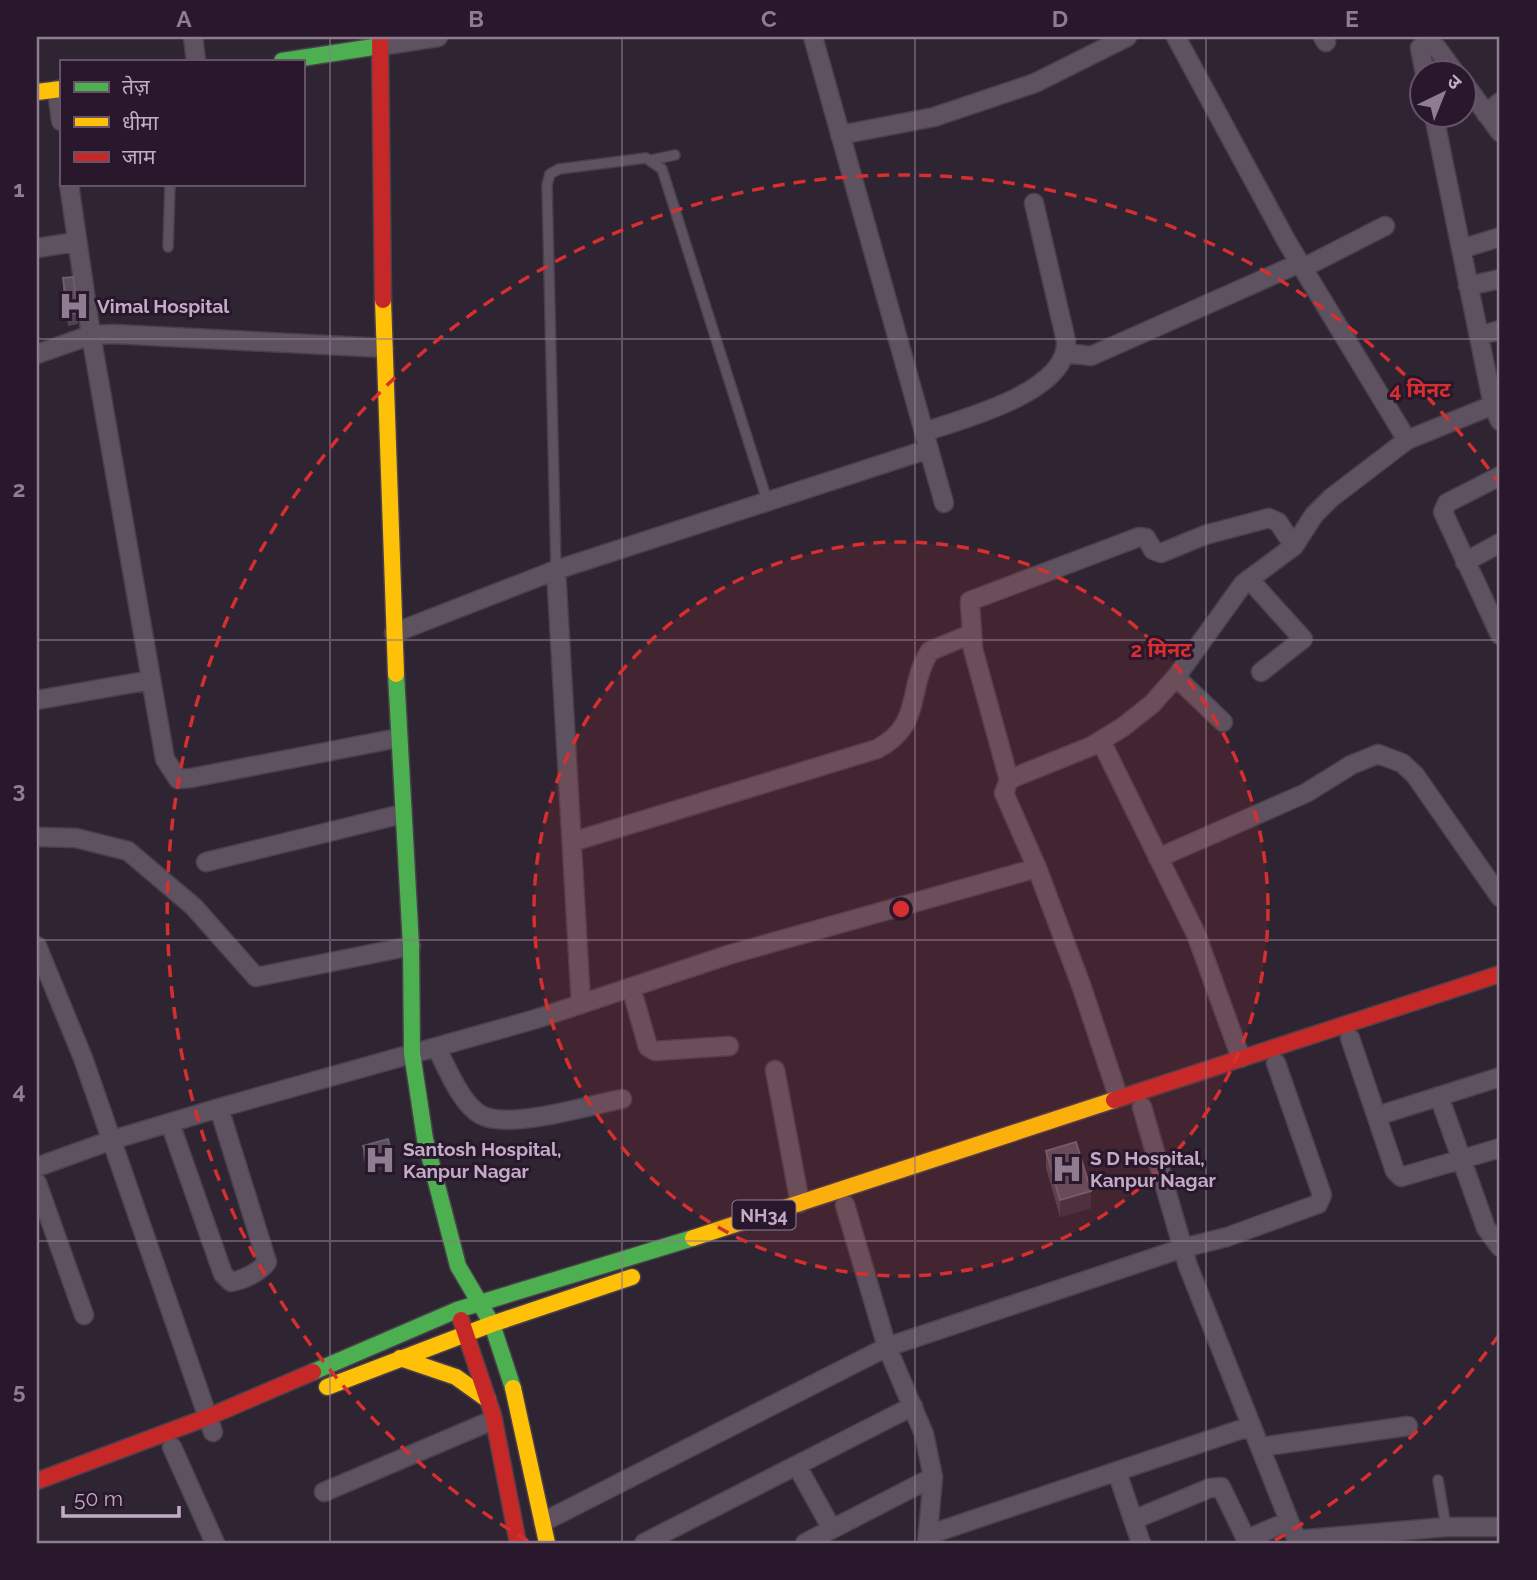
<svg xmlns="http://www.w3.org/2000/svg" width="1537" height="1580" font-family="Raleway,'Noto Sans Devanagari',sans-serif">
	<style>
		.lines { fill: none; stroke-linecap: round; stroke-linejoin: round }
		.lane-casing { stroke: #49404b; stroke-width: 12 }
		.street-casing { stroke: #49404b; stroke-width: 21 }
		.fast-casing { stroke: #49404b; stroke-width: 19 }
		.slow-casing { stroke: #49404b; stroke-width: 19 }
		.jam-casing { stroke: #49404b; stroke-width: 19 }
		.lane { stroke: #5e5260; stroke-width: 9 }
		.street { stroke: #5e5260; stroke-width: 18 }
		.fast { stroke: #4caf50; stroke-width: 16 }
		.slow { stroke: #ffc107; stroke-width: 16 }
		.jam { stroke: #c62828; stroke-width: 16 }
		.wall { fill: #4f4351 }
		.shaded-wall { fill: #3d323f }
		.building { fill: #5b4e5d; stroke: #6b5d6e; stroke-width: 2 }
		.grid { fill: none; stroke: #8f7c91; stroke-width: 2; stroke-opacity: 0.55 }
		.ring { fill: none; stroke: #d52f30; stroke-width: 3.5; stroke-dasharray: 12 9 }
		.labels { text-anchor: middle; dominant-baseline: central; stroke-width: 6; stroke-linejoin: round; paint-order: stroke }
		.shield { fill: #29172c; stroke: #947f97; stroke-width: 2 }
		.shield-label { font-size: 18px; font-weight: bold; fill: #c2abc5 }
		.poi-label { font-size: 19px; font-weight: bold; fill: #c2abc5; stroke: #29172c; text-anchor: start }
		.centre { fill: #d52f30; stroke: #29172c; stroke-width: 3.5 }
		.ring-label { font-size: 21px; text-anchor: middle; font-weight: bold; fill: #d52f30; stroke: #29172c; stroke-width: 6; stroke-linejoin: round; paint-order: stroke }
		.neatline { fill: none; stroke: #8f7c91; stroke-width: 2.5 }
		.grid-label { font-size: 23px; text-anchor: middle; font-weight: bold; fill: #8f7c91 }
	</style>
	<rect width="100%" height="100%" fill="#2f2431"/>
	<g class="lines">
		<g class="lane-casing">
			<path id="lane" d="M 651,160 L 675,155
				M 168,247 L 170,184
				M 556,570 L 547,185 L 550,174 L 559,169 L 646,158 L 662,169 L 767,500
				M 1438,1480 L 1446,1527"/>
		</g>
		<g class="street-casing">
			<path id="street" d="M 193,37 L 196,61
				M 813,37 L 944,503
				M 1176,37 L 1287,242 L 1407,440
				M 1323,37 L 1326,42
				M 380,46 L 438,37
				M 1425,74 L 1420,48 L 1427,42 L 1437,48 L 1456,74
				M 1464,83 L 1500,132
				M 57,90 L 61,121
				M 1486,114 L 1500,102
				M 1434,116 L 1493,405 L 1500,421
				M 840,135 L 934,117 L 1035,83 L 1127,37
				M 69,184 L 91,335 L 165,759 L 178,779 L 191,778 L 398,738
				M 37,248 L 76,242
				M 1461,249 L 1500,237
				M 1303,268 L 1385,226
				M 1468,286 L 1500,279
				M 1479,336 L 1500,330
				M 1067,353 L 1091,356 L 1300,263
				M 37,354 L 91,335 L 114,334 L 384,348
				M 924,432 C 963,419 1069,392 1066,341 L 1034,203
				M 1500,476 L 1447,503 L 1443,512 L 1500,635
				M 1465,562 L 1500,543
				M 556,570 L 581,1004
				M 1249,579 L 1303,639 L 1261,672
				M 394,633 L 556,570 L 929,449
				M 1176,677 L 1223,722
				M 37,700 L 151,680
				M 1101,741 L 1196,934 L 1241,1058
				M 1009,780 L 973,649 L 970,601 L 1139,537 L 1146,538 L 1153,550 L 1161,553 L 1205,535 L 1269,518 L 1278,522 L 1294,546
				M 37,837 L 76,838 L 128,851 L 194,907 L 256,977 L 411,946
				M 572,842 L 877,749 C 924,725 906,688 930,651 L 971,634
				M 1158,858 L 1306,793 L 1351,765 L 1378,754 L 1402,763 L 1415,775 L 1500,897
				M 206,862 L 402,814
				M 37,946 L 83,1058 L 213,1432
				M 631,987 L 648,1047 L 655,1051 L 729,1046
				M 1350,1038 L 1395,1171 L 1401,1177 L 1500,1148
				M 436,1047 C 447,1067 460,1103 481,1115 C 510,1130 589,1105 622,1099
				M 775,1070 L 800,1203
				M 1118,1096 L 1081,985 L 1037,868 L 1004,793 L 1009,780 L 1015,777 L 1092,746 L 1123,727 L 1152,704 L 1176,677 L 1243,584 L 1294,546 L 1314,515 L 1331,498 L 1407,440 L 1493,405
				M 1439,1096 L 1486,1228 L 1500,1247
				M 1142,1107 L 1188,1266 L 1298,1543
				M 1377,1116 L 1500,1077
				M 170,1123 L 223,1274 L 231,1282 C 243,1280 260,1272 267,1262 L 219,1108
				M 37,1167 L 112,1140 L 219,1108 L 536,1019 L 728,955 L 1037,868
				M 37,1183 L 84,1315
				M 845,1205 L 887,1347 L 924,1434 L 933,1477 L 927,1543
				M 172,1447 L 215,1543
				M 1261,1447 L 1408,1426
				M 797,1466 L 832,1529
				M 1117,1472 L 1141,1543
				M 324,1492 L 493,1420
				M 1133,1520 L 1210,1488 L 1221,1487 L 1248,1543
				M 543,1522 L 887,1347 L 1183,1248 L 1227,1237 L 1318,1204 L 1322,1195 L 1276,1063
				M 928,1535 L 1251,1426
				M 1247,1539 L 1287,1522
				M 1296,1540 L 1446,1527 L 1500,1527
				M 644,1543 L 913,1406
				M 805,1543 L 933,1477"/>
		</g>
		<g class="fast-casing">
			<path id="fast" d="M 282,61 L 380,46
				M 396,674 L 411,946 L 412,1053 L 425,1139 L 458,1266 L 492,1324 L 513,1388
				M 313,1372 L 457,1310 L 693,1238"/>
		</g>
		<g class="slow-casing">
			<path id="slow" d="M 37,92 L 61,89
				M 383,300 L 396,674
				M 693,1238 L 1114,1100
				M 400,1358 L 456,1377 L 488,1400
				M 327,1387 L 492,1324 L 632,1277
				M 513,1388 L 547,1543"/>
		</g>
		<g class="jam-casing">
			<path id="jam" d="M 380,37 L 383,300
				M 1114,1100 L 1500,974
				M 461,1320 L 493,1415 L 518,1543
				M 37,1481 L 208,1417 L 313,1372"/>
		</g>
		<use href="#lane" class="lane"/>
		<use href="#street" class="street"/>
		<use href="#fast" class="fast"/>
		<use href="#slow" class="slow"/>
		<use href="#jam" class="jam"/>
	</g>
	<path class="wall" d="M 63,278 L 78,313 L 78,324 L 68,326 L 63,290 Z
		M 363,1146 L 392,1166 L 368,1174 L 363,1157 Z
		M 1046,1151 L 1091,1208 L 1060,1217 L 1046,1168 Z"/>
	<path class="shaded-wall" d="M 392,1155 L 392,1166 L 368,1174 L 368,1162 Z
		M 1091,1191 L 1091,1208 L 1060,1217 L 1060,1200 Z"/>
	<path class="building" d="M 73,277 L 78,313 L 68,314 L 63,278 Z
		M 388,1139 L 392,1155 L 368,1162 L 363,1146 Z
		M 1076,1142 L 1091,1191 L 1060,1200 L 1046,1151 Z"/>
	<path class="grid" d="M 330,37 L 330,1543M 622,37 L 622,1543M 915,37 L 915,1543M 1206,37 L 1206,1543M 37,339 L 1500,339M 37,640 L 1500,640M 37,940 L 1500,940M 37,1241 L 1500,1241"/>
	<circle cx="901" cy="909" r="367" fill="#d52f30" fill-opacity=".12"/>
	<g class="ring">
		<circle cx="901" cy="909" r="367"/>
		<path d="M1499 1335A734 734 0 0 1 1274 1541M528 1541A734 734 0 1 1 1499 483"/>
	</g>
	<defs>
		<g id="hospital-bare" transform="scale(2.415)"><path d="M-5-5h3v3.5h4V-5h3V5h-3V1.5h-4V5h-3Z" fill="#8f7c91" stroke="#29172c" stroke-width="2.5" paint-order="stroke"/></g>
	</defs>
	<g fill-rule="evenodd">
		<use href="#hospital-bare" x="74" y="306"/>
		<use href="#hospital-bare" x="380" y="1160"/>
		<use href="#hospital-bare" x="1067" y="1169"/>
	</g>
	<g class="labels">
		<rect class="shield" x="732.5" y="1200.5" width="63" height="29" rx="5"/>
		<g class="shield-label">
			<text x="764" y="1215">NH34</text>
		</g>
		<g class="poi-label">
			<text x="97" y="306">Vimal Hospital</text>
			<text x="403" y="1149">Santosh Hospital,<tspan x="403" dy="22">Kanpur Nagar</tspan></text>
			<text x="1090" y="1158">S D Hospital,<tspan x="1090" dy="22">Kanpur Nagar</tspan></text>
		</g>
	</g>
	<circle cx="901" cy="909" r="10" class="centre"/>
	<g class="ring-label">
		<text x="1420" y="397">4 मिनट</text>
		<text x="1161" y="657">2 मिनट</text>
	</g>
	<rect width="1537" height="1580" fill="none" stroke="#29172c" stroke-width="77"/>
	<rect x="60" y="60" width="245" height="126" fill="#29172c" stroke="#665269" stroke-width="2"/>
	<rect x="74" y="82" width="35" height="10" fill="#4caf50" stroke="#665269" stroke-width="2"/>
	<text x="122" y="94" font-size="21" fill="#c2abc5">तेज़</text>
	<rect x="74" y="117" width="35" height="10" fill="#ffc107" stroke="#665269" stroke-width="2"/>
	<text x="122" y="130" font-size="21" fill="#c2abc5">धीमा</text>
	<rect x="74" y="152" width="35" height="10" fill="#c62828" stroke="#665269" stroke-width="2"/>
	<text x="122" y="164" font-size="21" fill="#c2abc5">जाम</text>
	<g transform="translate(1443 94) rotate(43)"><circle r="33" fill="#29172c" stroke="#665269" stroke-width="2"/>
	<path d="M0-5L12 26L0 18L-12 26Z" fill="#8f7c91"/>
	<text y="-10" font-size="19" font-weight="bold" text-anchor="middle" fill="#c2abc5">उ</text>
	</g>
	<path d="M63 1506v10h116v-10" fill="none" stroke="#c2abc5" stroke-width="3.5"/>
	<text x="74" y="1506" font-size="21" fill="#c2abc5" stroke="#29172c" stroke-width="5" paint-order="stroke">50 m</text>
	<rect x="38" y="38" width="1460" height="1504" class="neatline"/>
	<g class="grid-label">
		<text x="184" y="27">A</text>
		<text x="476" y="27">B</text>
		<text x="769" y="27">C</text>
		<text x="1060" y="27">D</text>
		<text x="1352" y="27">E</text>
		<text x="19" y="197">1</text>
		<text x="19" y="497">2</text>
		<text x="19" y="798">3</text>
		<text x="19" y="1099">4</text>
		<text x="19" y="1399">5</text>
	</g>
</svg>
